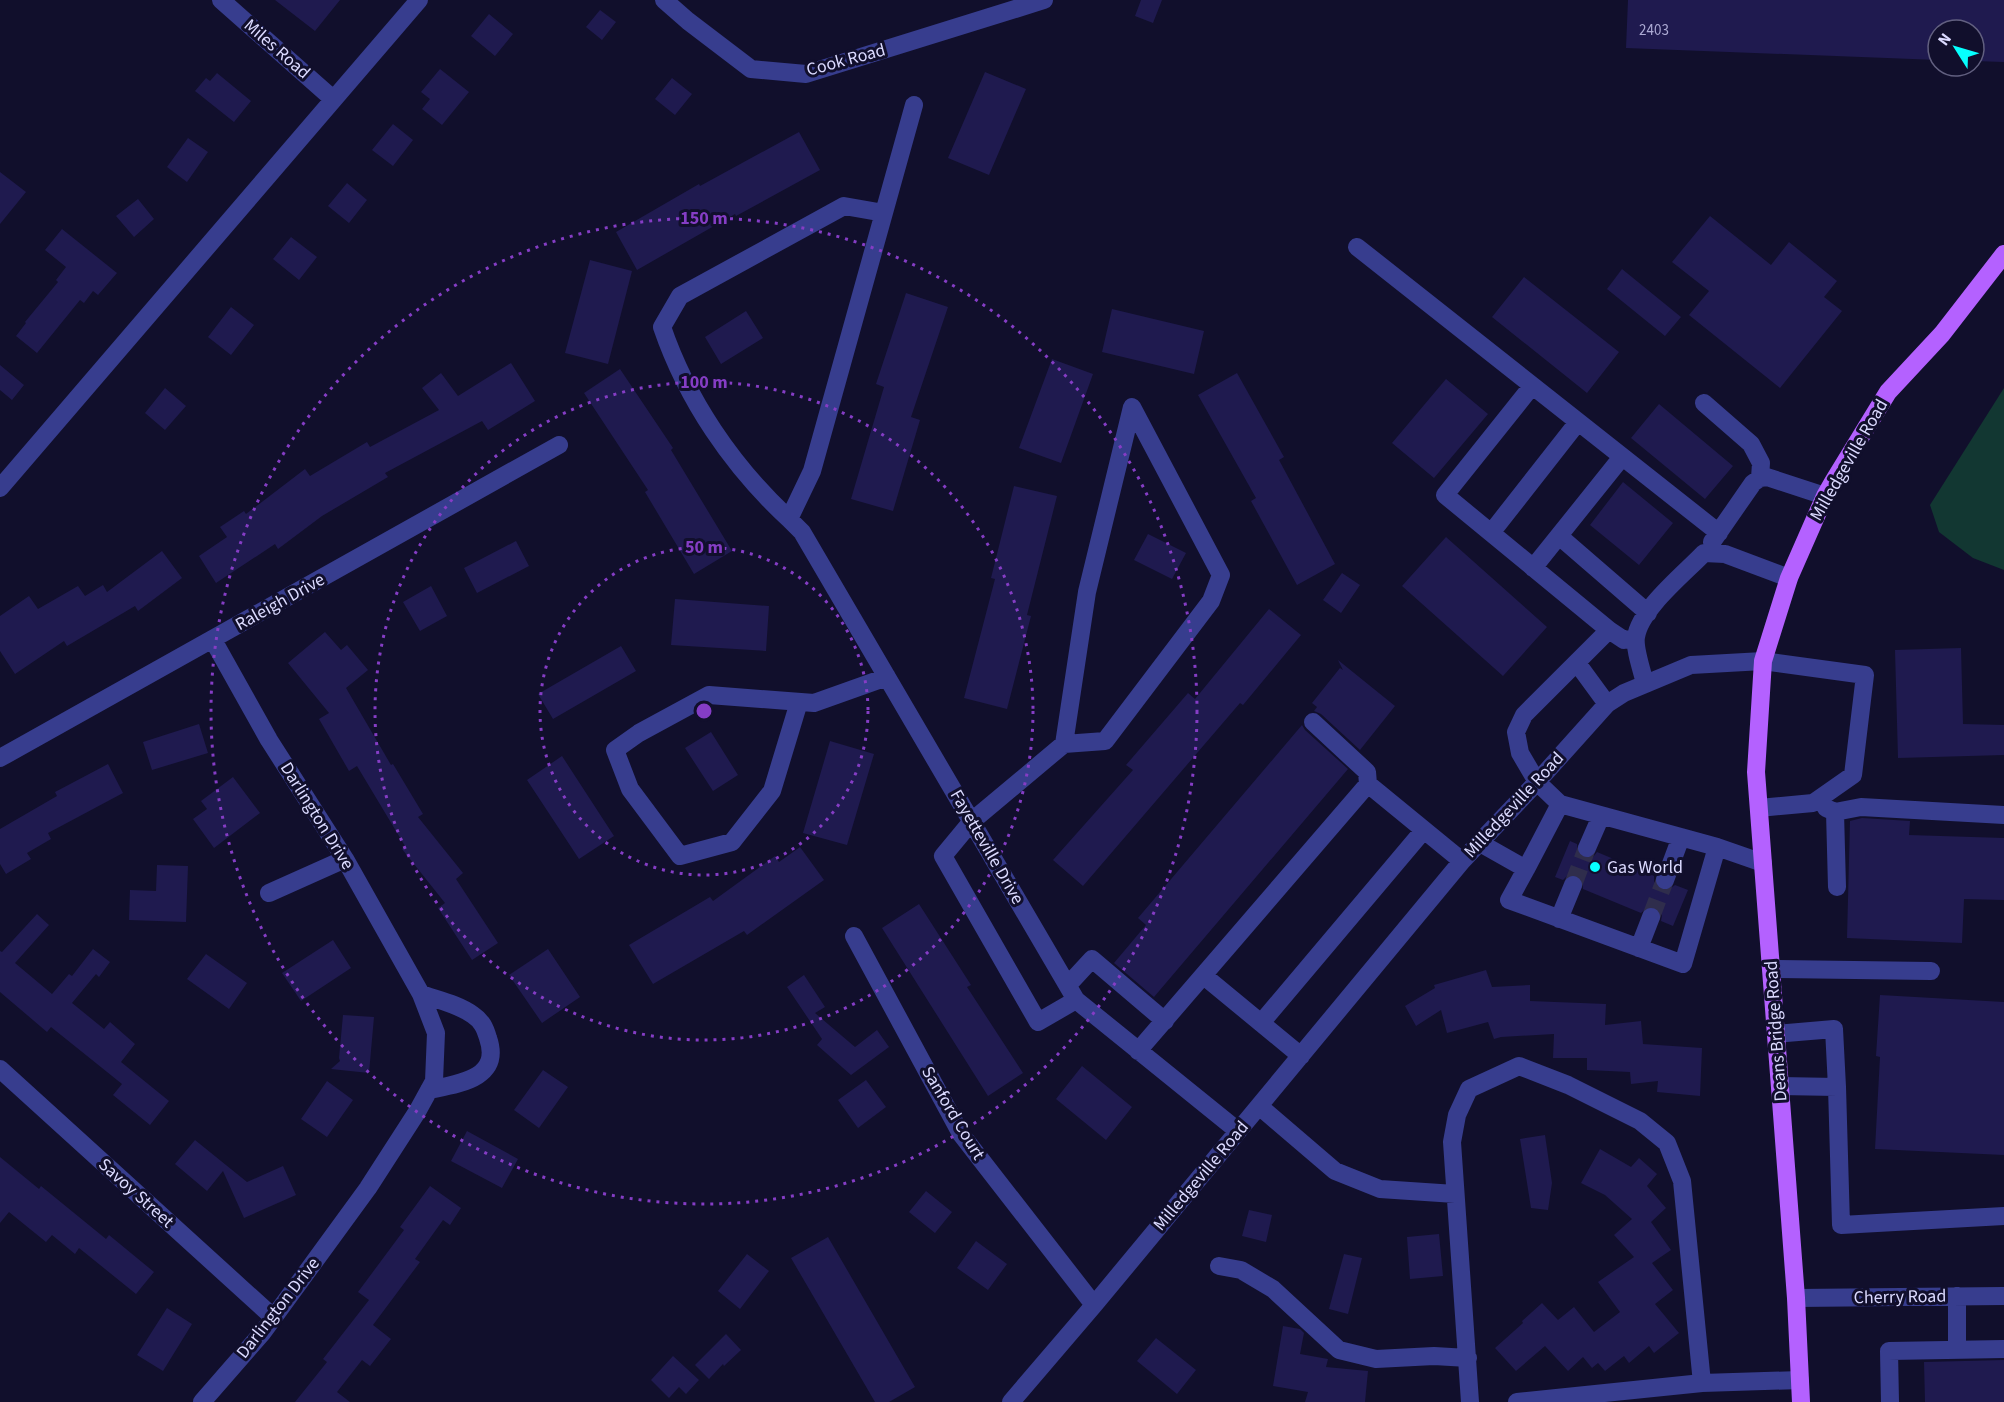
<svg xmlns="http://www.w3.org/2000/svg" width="2004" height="1402" font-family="'Source Sans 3',sans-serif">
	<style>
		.grass { fill: #123732 }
		.building { fill: #1f1a4f }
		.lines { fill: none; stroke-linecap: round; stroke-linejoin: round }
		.minor-tunnel { stroke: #2f2d4c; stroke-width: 18; stroke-dasharray: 18 9; stroke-linecap: butt }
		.minor { stroke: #373d8e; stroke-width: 18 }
		.major { stroke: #b461ff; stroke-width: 18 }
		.ring { fill: none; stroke: #853dc5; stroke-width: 3; stroke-dasharray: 3 6 }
		.poi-dot { fill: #06fffe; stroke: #110f2c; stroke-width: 2 }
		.labels { text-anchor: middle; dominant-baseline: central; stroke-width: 6; stroke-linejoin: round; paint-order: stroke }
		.number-label { font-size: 15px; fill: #acaad3 }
		.street-label { font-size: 18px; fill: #dbdaff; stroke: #110f2c }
		.poi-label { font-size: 18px; fill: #dbdaff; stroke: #110f2c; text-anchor: start }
		.centre { fill: #853dc5; stroke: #110f2c; stroke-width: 3 }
		.ring-label { font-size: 18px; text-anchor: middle; font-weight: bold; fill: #853dc5; stroke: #110f2c; stroke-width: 6; stroke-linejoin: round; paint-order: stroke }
	</style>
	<rect width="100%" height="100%" fill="#110f2c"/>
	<path class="grass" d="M 2004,388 L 2004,570 L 1973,558 L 1939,532 L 1930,505 Z"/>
	<path class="building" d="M 275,0 L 340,0 L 315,31 Z
		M 1141,0 L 1162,0 L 1153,23 L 1135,16 Z
		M 1628,0 L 2004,0 L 2004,62 L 1974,61 L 1974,30 L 1938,30 L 1938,60 L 1626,48 Z
		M 600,10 L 616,22 L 602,40 L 586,27 Z
		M 489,14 L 513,34 L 495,56 L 471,36 Z
		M 440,69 L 469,92 L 442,125 L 422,109 L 430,99 L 421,92 Z
		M 985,72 L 1026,89 L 989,175 L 948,158 Z
		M 217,73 L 251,101 L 234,122 L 195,91 L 206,78 L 210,81 Z
		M 672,78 L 692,94 L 675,115 L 655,99 Z
		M 393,124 L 413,140 L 393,166 L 372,150 Z
		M 799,132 L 820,170 L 736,216 L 735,214 L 637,270 L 616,232 L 699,184 L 700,186 Z
		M 188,138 L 208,152 L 187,182 L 167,167 Z
		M 0,172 L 26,192 L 0,224 Z
		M 347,183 L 367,200 L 349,223 L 328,206 Z
		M 138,199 L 154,219 L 134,237 L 116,216 Z
		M 1710,216 L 1771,265 L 1789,242 L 1837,281 L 1824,297 L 1842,311 L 1780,388 L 1689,315 L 1709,291 L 1672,262 Z
		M 62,229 L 117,273 L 98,295 L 93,291 L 84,303 L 80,300 L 37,353 L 16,336 L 26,323 L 25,322 L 58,282 L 56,280 L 66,267 L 45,250 Z
		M 291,237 L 317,257 L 299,280 L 273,259 Z
		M 590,260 L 632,271 L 608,364 L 565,353 Z
		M 1622,269 L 1681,317 L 1665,336 L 1607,289 Z
		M 1524,277 L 1619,352 L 1587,393 L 1492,317 Z
		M 906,293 L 948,307 L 911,417 L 920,420 L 893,511 L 851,499 L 884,387 L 876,384 Z
		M 231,307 L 254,325 L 231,355 L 208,337 Z
		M 1112,309 L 1204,331 L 1194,374 L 1102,352 Z
		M 746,311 L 763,338 L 721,364 L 705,337 Z
		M 1052,359 L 1093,374 L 1061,463 L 1019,448 Z
		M 511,363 L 535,401 L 488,430 L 482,421 L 385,473 L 388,477 L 322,516 L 278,549 L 275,544 L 216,583 L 199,556 L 227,537 L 220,527 L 244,511 L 246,514 L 305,469 L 310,476 L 367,442 L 370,447 L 439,410 L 422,388 L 441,373 L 458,396 Z
		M 0,365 L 24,385 L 12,400 L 0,390 Z
		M 620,369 L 673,448 L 671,450 L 732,551 L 694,574 L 645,492 L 648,490 L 584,393 Z
		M 1237,373 L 1284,457 L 1279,460 L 1335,564 L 1297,585 L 1251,501 L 1256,498 L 1198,395 Z
		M 1446,379 L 1488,414 L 1434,478 L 1392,443 Z
		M 165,388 L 186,406 L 165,430 L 145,413 Z
		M 1659,404 L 1733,466 L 1705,499 L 1631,438 Z
		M 1623,482 L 1673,523 L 1639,565 L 1590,525 Z
		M 1014,486 L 1057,496 L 1027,615 L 1031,616 L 1007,709 L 964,698 L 995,579 L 991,578 Z
		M 1148,534 L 1186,553 L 1172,579 L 1134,560 Z
		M 1446,537 L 1547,627 L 1503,676 L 1402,586 Z
		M 516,541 L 529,566 L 477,593 L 464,568 Z
		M 162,551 L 182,578 L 138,611 L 135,606 L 67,646 L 64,641 L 15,674 L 0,651 L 0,616 L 29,596 L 38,609 L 78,586 L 85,596 L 103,585 L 107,592 Z
		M 1342,573 L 1360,585 L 1341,613 L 1323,600 Z
		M 431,586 L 447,616 L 420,631 L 403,602 Z
		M 675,599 L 769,606 L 766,651 L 671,645 Z
		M 1269,609 L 1301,635 L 1243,705 L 1240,703 L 1083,886 L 1053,860 L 1133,770 L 1126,765 L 1188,693 L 1195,699 Z
		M 325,632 L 341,650 L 347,645 L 368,670 L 346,688 L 391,765 L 393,764 L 423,814 L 418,817 L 463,873 L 456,879 L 498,943 L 472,960 L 438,908 L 445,903 L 402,849 L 405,846 L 357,766 L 349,771 L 319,719 L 329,713 L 288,663 Z
		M 621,646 L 636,671 L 553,719 L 538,694 Z
		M 1961,648 L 1963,724 L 2004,725 L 2004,755 L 1898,758 L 1895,650 Z
		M 1338,660 L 1395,706 L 1360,750 L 1321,714 L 1314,711 L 1317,707 L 1312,703 L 1340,668 L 1343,670 Z
		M 199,724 L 208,753 L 152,770 L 143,742 Z
		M 1302,725 L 1305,730 L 1348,769 L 1154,997 L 1114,963 L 1146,925 L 1138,918 Z
		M 711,732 L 738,775 L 713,791 L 685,748 Z
		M 830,741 L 874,754 L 847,845 L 803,833 Z
		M 562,756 L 614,836 L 579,859 L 527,780 Z
		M 108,764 L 123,793 L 48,833 L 51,839 L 27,853 L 31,859 L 6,874 L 0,864 L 0,829 L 57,796 L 55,792 Z
		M 233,777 L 260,813 L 214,848 L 193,819 L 207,809 L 201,801 Z
		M 1862,818 L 1910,821 L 1909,835 L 2004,838 L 2004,900 L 1964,899 L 1962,943 L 1847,938 L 1850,821 Z
		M 1570,841 L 1577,844 L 1578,854 L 1583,858 L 1593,857 L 1597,852 L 1654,876 L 1654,882 L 1661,890 L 1667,891 L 1675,885 L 1688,890 L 1673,926 L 1661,921 L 1662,915 L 1656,907 L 1649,906 L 1641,913 L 1583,889 L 1582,879 L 1577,874 L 1567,876 L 1563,880 L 1555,877 Z
		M 800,847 L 824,880 L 747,935 L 744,931 L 653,984 L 629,945 L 710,897 L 713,901 L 775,856 L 779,862 Z
		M 157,865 L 188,866 L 186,922 L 129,920 L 130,890 L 156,891 Z
		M 919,904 L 971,985 L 967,987 L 1023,1073 L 988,1096 L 882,928 Z
		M 37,914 L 49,925 L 15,963 L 52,994 L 69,974 L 72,976 L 93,949 L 110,962 L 99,977 L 96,974 L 72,1003 L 104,1029 L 110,1022 L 135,1044 L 121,1062 L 169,1101 L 150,1125 L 113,1095 L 122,1084 L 51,1027 L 47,1032 L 0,992 L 0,951 L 2,952 Z
		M 333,940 L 351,968 L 301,1001 L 282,973 Z
		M 548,949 L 580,997 L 542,1023 L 509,975 Z
		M 206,954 L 247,983 L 229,1009 L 187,979 Z
		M 1486,970 L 1492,987 L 1530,985 L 1530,1001 L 1606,1004 L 1605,1025 L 1641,1021 L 1643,1044 L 1702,1048 L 1700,1096 L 1657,1092 L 1658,1081 L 1631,1084 L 1630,1072 L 1587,1070 L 1587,1058 L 1553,1058 L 1554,1034 L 1501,1037 L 1494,1039 L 1488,1022 L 1447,1033 L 1441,1010 L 1416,1026 L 1405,1006 L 1435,988 L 1434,985 Z
		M 804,975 L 825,1007 L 815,1013 L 855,1047 L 877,1030 L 889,1047 L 851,1075 L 817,1045 L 822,1039 L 787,987 Z
		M 1880,995 L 2004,1002 L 2004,1155 L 1875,1149 L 1880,1057 L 1876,1056 Z
		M 343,1015 L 374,1017 L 369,1073 L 331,1069 L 340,1061 L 339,1058 Z
		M 1082,1066 L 1132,1107 L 1106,1140 L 1056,1099 Z
		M 543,1070 L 568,1087 L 539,1128 L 514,1110 Z
		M 866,1080 L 886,1107 L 858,1128 L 838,1100 Z
		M 327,1081 L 353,1100 L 327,1137 L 301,1119 Z
		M 467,1131 L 518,1159 L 502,1188 L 451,1161 Z
		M 1545,1135 L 1552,1183 L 1548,1210 L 1531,1208 L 1520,1139 Z
		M 195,1140 L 247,1182 L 283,1166 L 296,1195 L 244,1218 L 223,1171 L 207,1191 L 175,1164 Z
		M 1600,1149 L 1631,1167 L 1639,1158 L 1657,1174 L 1647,1186 L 1666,1208 L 1651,1222 L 1671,1250 L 1652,1263 L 1673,1290 L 1655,1304 L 1679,1333 L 1654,1353 L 1649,1346 L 1629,1363 L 1624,1356 L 1605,1371 L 1598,1363 L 1592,1368 L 1583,1357 L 1568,1371 L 1545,1346 L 1516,1371 L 1495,1348 L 1523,1323 L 1522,1321 L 1542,1303 L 1558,1320 L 1574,1307 L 1594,1332 L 1620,1312 L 1598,1282 L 1634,1257 L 1614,1235 L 1632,1219 L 1605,1195 L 1581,1183 Z
		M 0,1157 L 39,1189 L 41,1186 L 106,1239 L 109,1235 L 154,1272 L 136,1294 L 79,1248 L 75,1254 L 52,1235 L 46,1242 L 9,1212 L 0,1223 Z
		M 430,1186 L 461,1208 L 450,1225 L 443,1220 L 415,1259 L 420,1262 L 373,1325 L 391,1339 L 370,1366 L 362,1360 L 337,1392 L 350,1402 L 295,1402 L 327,1362 L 323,1359 L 369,1300 L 358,1292 L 404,1230 L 400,1227 Z
		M 926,1191 L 952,1212 L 935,1233 L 909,1212 Z
		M 1249,1210 L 1272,1215 L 1266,1242 L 1242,1236 Z
		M 1439,1234 L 1443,1276 L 1410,1279 L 1407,1237 Z
		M 828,1237 L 915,1387 L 889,1402 L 875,1402 L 791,1258 Z
		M 976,1241 L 1007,1264 L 988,1290 L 957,1268 Z
		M 747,1254 L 769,1271 L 740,1309 L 718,1291 Z
		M 1344,1254 L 1362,1258 L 1348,1314 L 1329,1309 Z
		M 167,1308 L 192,1324 L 163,1371 L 137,1355 Z
		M 1283,1326 L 1300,1329 L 1304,1333 L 1300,1354 L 1328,1359 L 1326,1367 L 1368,1371 L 1365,1402 L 1305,1402 L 1308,1392 L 1273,1386 Z
		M 726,1334 L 741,1350 L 724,1366 L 723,1364 L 709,1379 L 695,1365 Z
		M 1156,1338 L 1196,1370 L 1177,1394 L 1137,1361 Z
		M 673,1356 L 699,1380 L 686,1394 L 679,1387 L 669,1398 L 651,1380 Z
		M 2004,1360 L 2004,1402 L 1925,1402 L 1924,1362 Z"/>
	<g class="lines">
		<path class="minor-tunnel" d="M 1573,885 L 1587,848
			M 1651,917 L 1665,880"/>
		<path class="minor" d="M 221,0 L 333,99
			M 664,0 L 688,21 L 751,69 L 806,74 L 1044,0
			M 884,213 L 844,206 L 680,296 L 662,327 C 687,400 732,466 789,519 L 812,471 L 914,105
			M 1357,247 L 1719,533
			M 1532,386 L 1445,495 L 1609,630 L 1624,640 L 1635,638
			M 1704,403 L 1751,444 L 1761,463 L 1760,478
			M 0,488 L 419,0
			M 789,519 L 802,532 L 1076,1000 L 1238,1131
			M 1491,533 L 1578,422
			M 1559,536 L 1648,613
			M 1712,542 L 1753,483 L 1760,478 L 1767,477 L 1825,496
			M 1533,568 L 1622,457
			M 1609,630 L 1524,715 L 1516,732 L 1520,753 L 1537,782 L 1560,804 L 1717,847 L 1763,863
			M 1577,663 L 1607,704
			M 1645,683 C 1642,671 1634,648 1636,637 C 1640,609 1684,574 1704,553 L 1725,554 L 1789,578
			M 799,702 L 772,791 L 732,842 L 680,856 L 630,789 L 615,750 L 639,733 L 709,695 L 814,703 L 887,677
			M 1313,722 L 1367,772 L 1368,784
			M 1064,744 L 1105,741 L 1211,601 L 1221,575 L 1132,407 L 1087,592 L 1064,744 L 972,821 L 943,856 L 1038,1022 L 1076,1000
			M 0,758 L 559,445
			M 1826,808 L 1835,812 L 1837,887
			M 1835,812 L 1861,807 L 2004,815
			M 1480,843 L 1526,869 L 1509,900 L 1683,964 L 1717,847
			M 1587,848 L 1601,816
			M 1526,869 L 1560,804
			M 1665,880 L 1681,837
			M 269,893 L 345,859
			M 1559,919 L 1573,885
			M 854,936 L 961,1134 L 1094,1305
			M 1639,948 L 1651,917
			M 1771,969 L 1931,971
			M 1204,976 L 1301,1056
			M 1068,985 L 1092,959 L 1165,1021
			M 421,994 C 438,1000 458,1004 473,1015 C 482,1021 485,1028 488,1038 C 502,1079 458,1084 429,1090
			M 1261,1023 L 1423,831
			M 1776,1034 L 1834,1029 L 1837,1087
			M 1138,1051 L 1368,784 L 1462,861
			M 0,1069 L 273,1317
			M 1780,1086 L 1837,1087 L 1841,1225 L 2004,1216
			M 1259,1106 L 1335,1171 L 1380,1189 L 1455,1194
			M 1219,1266 L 1241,1270 L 1273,1289 L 1339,1350 L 1376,1359 L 1434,1356 L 1468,1358
			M 1796,1298 L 2004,1296
			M 1957,1350 L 1957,1296
			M 202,1402 L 263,1332 L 368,1188 L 417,1112 L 434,1081 L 436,1033 L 421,994 L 345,859 L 269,740 L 213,640
			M 1011,1402 L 1094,1305 L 1462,861 L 1537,782 L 1607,704 L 1624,693 L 1691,665 L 1763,661 L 1865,675 L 1853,775 L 1813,803 L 1759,808
			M 1470,1402 L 1452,1142 L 1457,1115 L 1469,1089 L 1519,1066 L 1568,1085 L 1640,1121 L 1667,1143 L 1682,1181 L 1702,1383
			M 1517,1402 L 1702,1383 L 1800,1380
			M 1890,1402 L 1889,1351 L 2004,1349"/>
		<path class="major" d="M 1801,1402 L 1796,1298 L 1756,772 L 1763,661 L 1789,578 L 1825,496 L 1833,482 L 1888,392 L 1942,334 L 2004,254"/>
	</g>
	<g class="ring">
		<circle cx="704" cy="711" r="164"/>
		<circle cx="704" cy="711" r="329"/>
		<circle cx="704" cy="711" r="493"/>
	</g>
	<circle class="poi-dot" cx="1595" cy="867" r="6"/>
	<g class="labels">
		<g class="number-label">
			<text x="1654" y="30">2403</text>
		</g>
		<g class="street-label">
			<text transform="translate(277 49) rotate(41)">Miles Road</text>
			<text transform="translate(846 60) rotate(-15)">Cook Road</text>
			<text transform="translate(1849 460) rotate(-60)">Milledgeville Road</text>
			<text transform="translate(280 602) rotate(-29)">Raleigh Drive</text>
			<text transform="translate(1514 805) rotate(-47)">Milledgeville Road</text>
			<text transform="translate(317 816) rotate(58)">Darlington Drive</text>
			<text transform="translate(987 847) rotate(60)">Fayetteville Drive</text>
			<text transform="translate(1776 1031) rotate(-94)">Deans Bridge Road</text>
			<text transform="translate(953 1113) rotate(59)">Sanford Court</text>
			<text transform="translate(1201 1176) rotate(-50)">Milledgeville Road</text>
			<text transform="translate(136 1193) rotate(42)">Savoy Street</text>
			<text transform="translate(1900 1297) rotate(-1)">Cherry Road</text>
			<text transform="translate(278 1308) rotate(-52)">Darlington Drive</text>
		</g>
		<g class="poi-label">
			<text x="1607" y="867">Gas World</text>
		</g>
	</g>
	<circle cx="704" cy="711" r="9" class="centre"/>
	<g class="ring-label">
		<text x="704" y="224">150 m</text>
		<text x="704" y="388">100 m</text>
		<text x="704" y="553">50 m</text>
	</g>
	<g transform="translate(1956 48) rotate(307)"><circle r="28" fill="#110f2c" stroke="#626080" stroke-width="1.5"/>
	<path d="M0-4.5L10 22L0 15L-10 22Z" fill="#06fffe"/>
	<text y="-9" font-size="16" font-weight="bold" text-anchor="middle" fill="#dbdaff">N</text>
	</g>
</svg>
